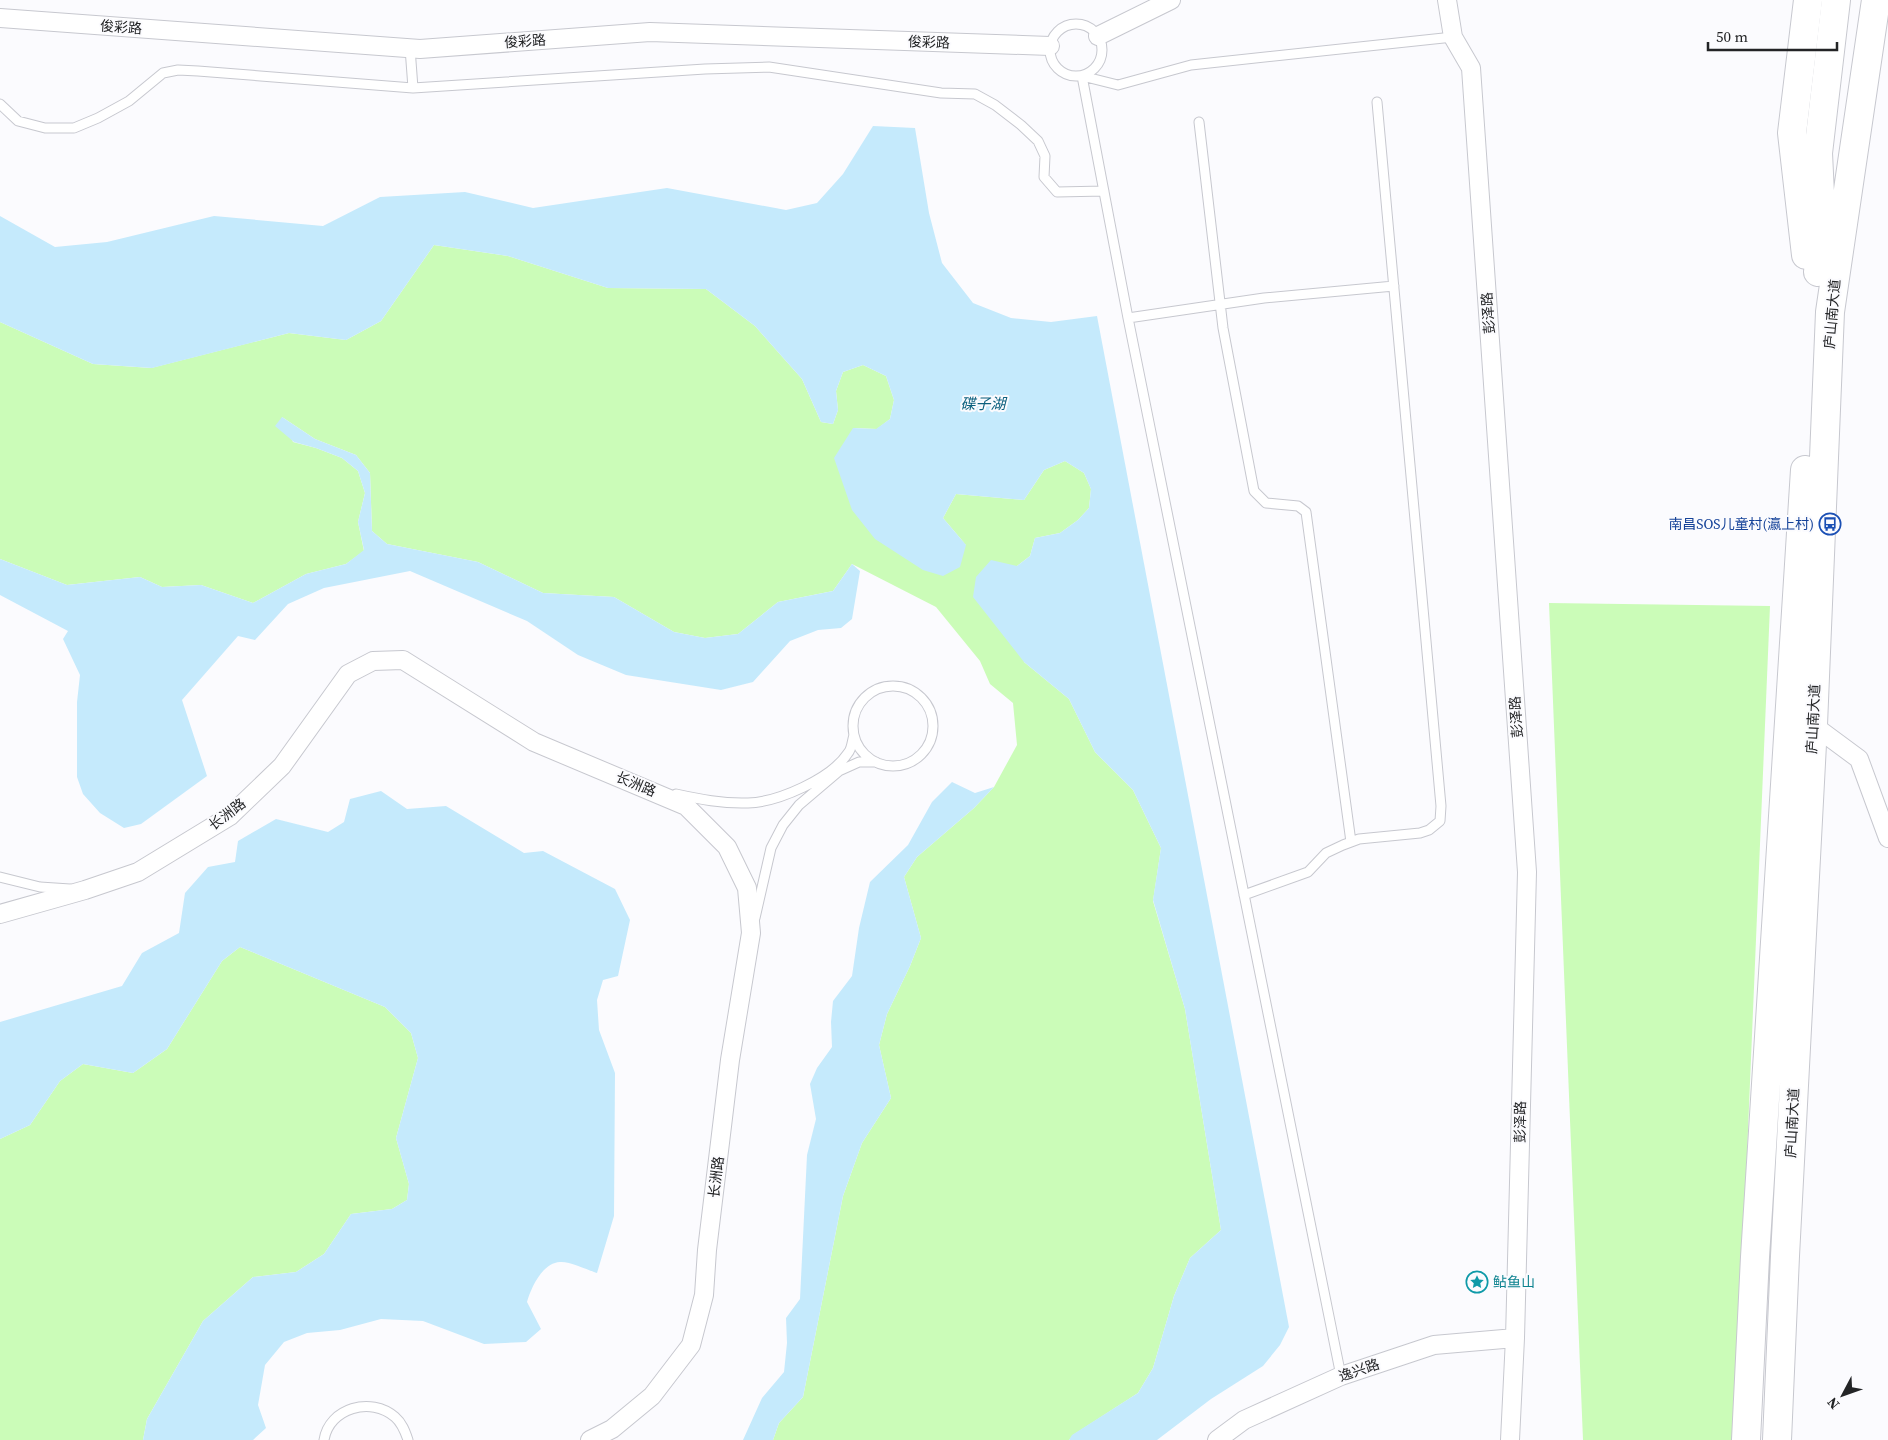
<svg xmlns="http://www.w3.org/2000/svg" width="1888" height="1440" font-family="'Source Serif 4','Noto Sans SC',serif">
	<style>
		.green { fill: #cbfcb8 }
		.water { fill: #c5eafc }
		.lines { fill: none; stroke-linecap: round; stroke-linejoin: round }
		.lane-casing { stroke: #c7c8cf; stroke-width: 11 }
		.street-casing { stroke: #c7c8cf; stroke-width: 20 }
		.primary-casing { stroke: #c7c8cf; stroke-width: 30 }
		.highway-casing { stroke: #c7c8cf; stroke-width: 30 }
		.lane { stroke: #fff; stroke-width: 9 }
		.street { stroke: #fff; stroke-width: 18 }
		.primary { stroke: #fff; stroke-width: 28 }
		.highway { stroke: #fff; stroke-width: 28 }
		.labels { text-anchor: middle; dominant-baseline: central; stroke-width: 4; stroke-linejoin: round; paint-order: stroke }
		.street-label { font-size: 14px; fill: #232426; stroke: #fbfbfe }
		.transit-label { font-size: 14px; fill: #164399; stroke: #fbfbfe; text-anchor: end }
		.culture-label { font-size: 14px; fill: #0d838f; stroke: #fbfbfe; text-anchor: start }
		.water-label { font-size: 15px; font-style: italic; fill: #0c607e; stroke: #fbfbfe }
	</style>
	<rect width="100%" height="100%" fill="#fbfbfe"/>
	<path class="green" d="M 434,245 L 508,256 L 608,288 L 706,289 L 755,326 L 802,379 L 821,422 L 833,424 L 838,410 L 836,391 L 843,372 L 863,365 L 886,376 L 894,400 L 890,419 L 877,429 L 853,428 L 966,545 L 943,518 L 956,494 L 1024,500 L 1044,470 L 1065,461 L 1084,473 L 1091,489 L 1089,508 L 1078,520 L 1060,533 L 1035,538 L 1030,556 L 1017,566 L 1024,662 L 1069,699 L 1095,752 L 1133,790 L 1161,848 L 1153,901 L 1185,1009 L 1221,1230 L 1190,1258 L 1174,1296 L 1153,1368 L 1138,1393 L 1073,1435 L 1069,1440 L 773,1440 L 779,1423 L 803,1397 L 843,1196 L 862,1143 L 891,1098 L 879,1045 L 887,1014 L 910,966 L 921,938 L 904,877 L 917,857 L 974,808 L 994,787 L 1017,745 L 1013,703 L 990,684 L 980,661 L 936,607 L 852,564 L 833,591 L 778,602 L 738,634 L 705,638 L 674,632 L 614,597 L 543,593 L 478,562 L 387,544 L 372,531 L 370,473 L 356,455 L 315,439 L 282,417 L 293,442 L 316,448 L 342,458 L 358,471 L 365,493 L 358,522 L 364,551 L 346,564 L 306,574 L 253,603 L 201,585 L 162,587 L 140,577 L 67,585 L 0,559 L 0,322 L 93,364 L 151,368 L 289,333 L 346,340 L 381,321 Z
		M 1549,603 L 1770,606 L 1735,1440 L 1583,1440 Z
		M 240,947 L 385,1007 L 411,1033 L 418,1058 L 396,1138 L 409,1184 L 407,1200 L 392,1209 L 351,1214 L 324,1254 L 296,1272 L 253,1277 L 203,1321 L 147,1419 L 143,1440 L 0,1440 L 0,1139 L 30,1125 L 60,1081 L 83,1064 L 133,1073 L 167,1049 L 222,961 Z"/>
	<path class="water" d="M 873,126 L 915,128 L 929,213 L 942,263 L 973,303 L 1011,318 L 1051,322 L 1097,316 L 1289,1327 L 1280,1345 L 1263,1366 L 1211,1399 L 1157,1440 L 1069,1440 L 1072,1435 L 1138,1393 L 1153,1368 L 1174,1296 L 1190,1258 L 1221,1230 L 1185,1009 L 1153,900 L 1161,848 L 1133,790 L 1095,752 L 1069,699 L 1024,662 L 973,597 L 976,577 L 991,560 L 1017,566 L 1030,556 L 1035,538 L 1060,533 L 1078,520 L 1089,508 L 1091,489 L 1084,473 L 1065,461 L 1044,470 L 1024,500 L 956,494 L 943,518 L 966,545 L 960,567 L 943,576 L 923,570 L 875,539 L 852,510 L 834,458 L 853,428 L 876,429 L 890,419 L 894,400 L 886,376 L 863,365 L 843,372 L 836,391 L 838,410 L 833,424 L 821,422 L 802,379 L 755,326 L 706,289 L 608,288 L 508,256 L 434,245 L 381,321 L 346,340 L 289,333 L 152,368 L 93,364 L 0,322 L 0,216 L 55,247 L 107,242 L 214,216 L 323,226 L 380,197 L 465,192 L 533,208 L 667,188 L 786,210 L 817,203 L 843,174 Z
		M 282,417 L 315,439 L 356,455 L 370,473 L 372,531 L 387,544 L 478,562 L 543,593 L 614,597 L 674,632 L 705,638 L 738,634 L 778,602 L 833,591 L 852,564 L 860,571 L 852,619 L 841,628 L 818,630 L 790,641 L 753,682 L 721,690 L 626,675 L 578,655 L 527,621 L 410,571 L 324,588 L 288,604 L 255,640 L 238,636 L 182,700 L 207,776 L 141,824 L 124,828 L 100,813 L 83,794 L 77,777 L 77,702 L 80,675 L 63,639 L 68,631 L 0,595 L 0,559 L 67,585 L 140,577 L 162,587 L 201,585 L 253,603 L 306,574 L 346,564 L 364,550 L 358,522 L 365,493 L 358,471 L 342,458 L 316,448 L 294,442 L 275,426 Z
		M 952,782 L 975,793 L 994,787 L 974,808 L 917,857 L 904,877 L 921,938 L 910,966 L 887,1014 L 879,1045 L 891,1098 L 862,1143 L 843,1196 L 803,1397 L 779,1423 L 773,1440 L 743,1440 L 762,1398 L 784,1372 L 787,1343 L 786,1318 L 800,1299 L 807,1155 L 816,1119 L 810,1084 L 817,1068 L 832,1047 L 831,1022 L 833,1001 L 852,976 L 859,928 L 870,882 L 908,845 L 932,802 Z
		M 381,791 L 407,809 L 446,806 L 524,853 L 543,851 L 615,889 L 630,920 L 618,976 L 603,980 L 597,1000 L 599,1030 L 615,1073 L 614,1216 L 597,1273 C 588,1270 569,1261 560,1262 C 542,1263 531,1288 527,1302 L 541,1329 L 526,1342 L 484,1344 L 423,1321 L 381,1319 L 340,1330 L 307,1333 L 284,1342 L 265,1365 L 258,1405 L 266,1428 L 253,1440 L 143,1440 L 147,1419 L 203,1321 L 253,1277 L 296,1272 L 324,1254 L 351,1214 L 392,1209 L 407,1200 L 409,1184 L 396,1138 L 418,1058 L 411,1033 L 385,1007 L 240,947 L 222,961 L 167,1049 L 133,1073 L 83,1064 L 60,1081 L 30,1125 L 0,1139 L 0,1022 L 122,986 L 142,953 L 179,933 L 185,893 L 208,867 L 235,862 L 238,841 L 276,819 L 328,832 L 344,822 L 350,799 Z"/>
	<g class="lines">
		<g class="lane-casing">
			<path id="lane" d="M1050 50a26 26 0 1 1 52 0a26 26 0 1 1-52 0Z
				M 410,48 L 413,88
				M 0,104 L 18,121 L 45,128 L 74,128 L 98,118 L 129,101 L 163,73 L 178,70 L 198,71 L 413,88 L 705,69 L 769,67 L 941,93 L 975,94 L 995,105 L 1021,125 L 1038,141 L 1045,156 L 1044,177 L 1057,192 L 1104,191
				M 1199,122 L 1223,328 L 1254,491 L 1266,503 L 1298,506 L 1306,512 L 1351,842
				M 1128,318 L 1264,298 L 1394,286
				M853 726a40 40 0 1 1 80 0a40 40 0 1 1-80 0Z
				M 676,794 C 699,799 723,804 748,803 C 778,802 831,779 848,753 C 852,749 852,741 854,735
				M 0,877 L 40,887 L 70,889
				M 1244,895 L 1308,872 L 1326,853 L 1343,845 L 1359,839 L 1420,833 L 1429,830 L 1440,821 L 1441,806 L 1377,102
				M 755,918 L 771,848 L 783,825 L 799,805 L 839,771 L 859,762 L 876,762
				M 1341,1376 L 1128,318 L 1082,76 L 1118,85 L 1191,65 L 1453,37
				M 324,1440 C 329,1408 371,1396 395,1417 C 402,1423 405,1431 408,1440"/>
		</g>
		<g class="street-casing">
			<path id="street" d="M 1447,0 L 1453,37 L 1471,68 L 1527,872 L 1515,1338 L 1510,1440
				M 0,18 L 420,49 L 650,32 L 1050,46
				M 1098,36 L 1171,0
				M 1813,725 L 1859,759 L 1888,838
				M 0,914 L 85,890 L 138,872 L 230,816 L 282,766 L 348,674 L 373,661 L 403,660 L 534,742 L 686,806 L 727,847 L 747,888 L 751,933 L 730,1060 L 707,1250 L 704,1295 L 691,1345 L 652,1396 L 612,1429 L 590,1440
				M 1217,1440 L 1244,1420 L 1341,1376 L 1434,1345 L 1515,1338"/>
		</g>
		<g class="primary-casing">
			<path id="primary" d="M 1806,255 L 1792,133 L 1808,0"/>
		</g>
		<g class="highway-casing">
			<path id="highway" d="M 1818,272 L 1822,236 L 1818,153 L 1836,0
				M 1746,1440 L 1755,1257 L 1805,470
				M 1777,1440 L 1785,1256 L 1813,725 L 1830,312 L 1876,0"/>
		</g>
		<use href="#lane" class="lane"/>
		<use href="#street" class="street"/>
		<use href="#primary" class="primary"/>
		<use href="#highway" class="highway"/>
	</g>
	<defs>
		<g id="bus-ring" transform="scale(1.125)"><circle r="9.5" fill="#fbfbfe" stroke="#1a4fb4" stroke-width="1.5"/><path d="M-5-6H5V4H4V6H2V4H-2V6H-4V4H-5ZM-3.5-4V0h7V-4ZM-3.5 1.2v1.5H-2V1.2ZM2 1.2v1.5H3.5V1.2Z" fill="#1a4fb4"/></g>
		<g id="sight-ring" transform="scale(1.125)"><circle r="9.5" fill="#fbfbfe" stroke="#0f9aa8" stroke-width="1.5"/><path d="M0-6L1.8-2.2L6-1.7L2.9 1.2L3.7 5.4L0 3.3L-3.7 5.4L-2.9 1.2L-6-1.7L-1.8-2.2Z" fill="#0f9aa8"/></g>
	</defs>
	<g fill-rule="evenodd">
		<use href="#bus-ring" x="1830" y="524"/>
		<use href="#sight-ring" x="1477" y="1282"/>
	</g>
	<g class="labels">
		<g class="street-label">
			<text transform="translate(121 27) rotate(4)">俊彩路</text>
			<text transform="translate(525 41) rotate(-4)">俊彩路</text>
			<text transform="translate(929 42) rotate(2)">俊彩路</text>
			<text transform="translate(1488 313) rotate(-94)">彭泽路</text>
			<text transform="translate(1832 314) rotate(-85)">庐山南大道</text>
			<text transform="translate(1516 717) rotate(-94)">彭泽路</text>
			<text transform="translate(1813 719) rotate(-87)">庐山南大道</text>
			<text transform="translate(636 784) rotate(23)">长洲路</text>
			<text transform="translate(227 814) rotate(-37)">长洲路</text>
			<text transform="translate(1520 1122) rotate(-89)">彭泽路</text>
			<text transform="translate(1792 1123) rotate(-87)">庐山南大道</text>
			<text transform="translate(716 1177) rotate(-83)">长洲路</text>
			<text transform="translate(1359 1370) rotate(-19)">逸兴路</text>
		</g>
		<g class="transit-label">
			<text x="1814" y="524">南昌SOS儿童村(瀛上村)</text>
		</g>
		<g class="culture-label">
			<text x="1493" y="1282">鲇鱼山</text>
		</g>
		<g class="water-label">
			<text x="983" y="403">碟子湖</text>
		</g>
	</g>
	<g transform="translate(1843 1395) rotate(229)" stroke="#fbfbfe" stroke-width="4" paint-order="stroke">
	<path d="M0-4L9 19L0 12L-9 19Z" fill="#232426"/>
	<text y="-8" font-size="14" font-weight="bold" text-anchor="middle" fill="#232426">N</text>
	</g>
	<path d="M1708 42v8h129v-8" fill="none" stroke="#232426" stroke-width="2.5"/>
	<text x="1716" y="42" font-size="15" fill="#232426" stroke="#fbfbfe" stroke-width="4" paint-order="stroke">50 m</text>
</svg>
